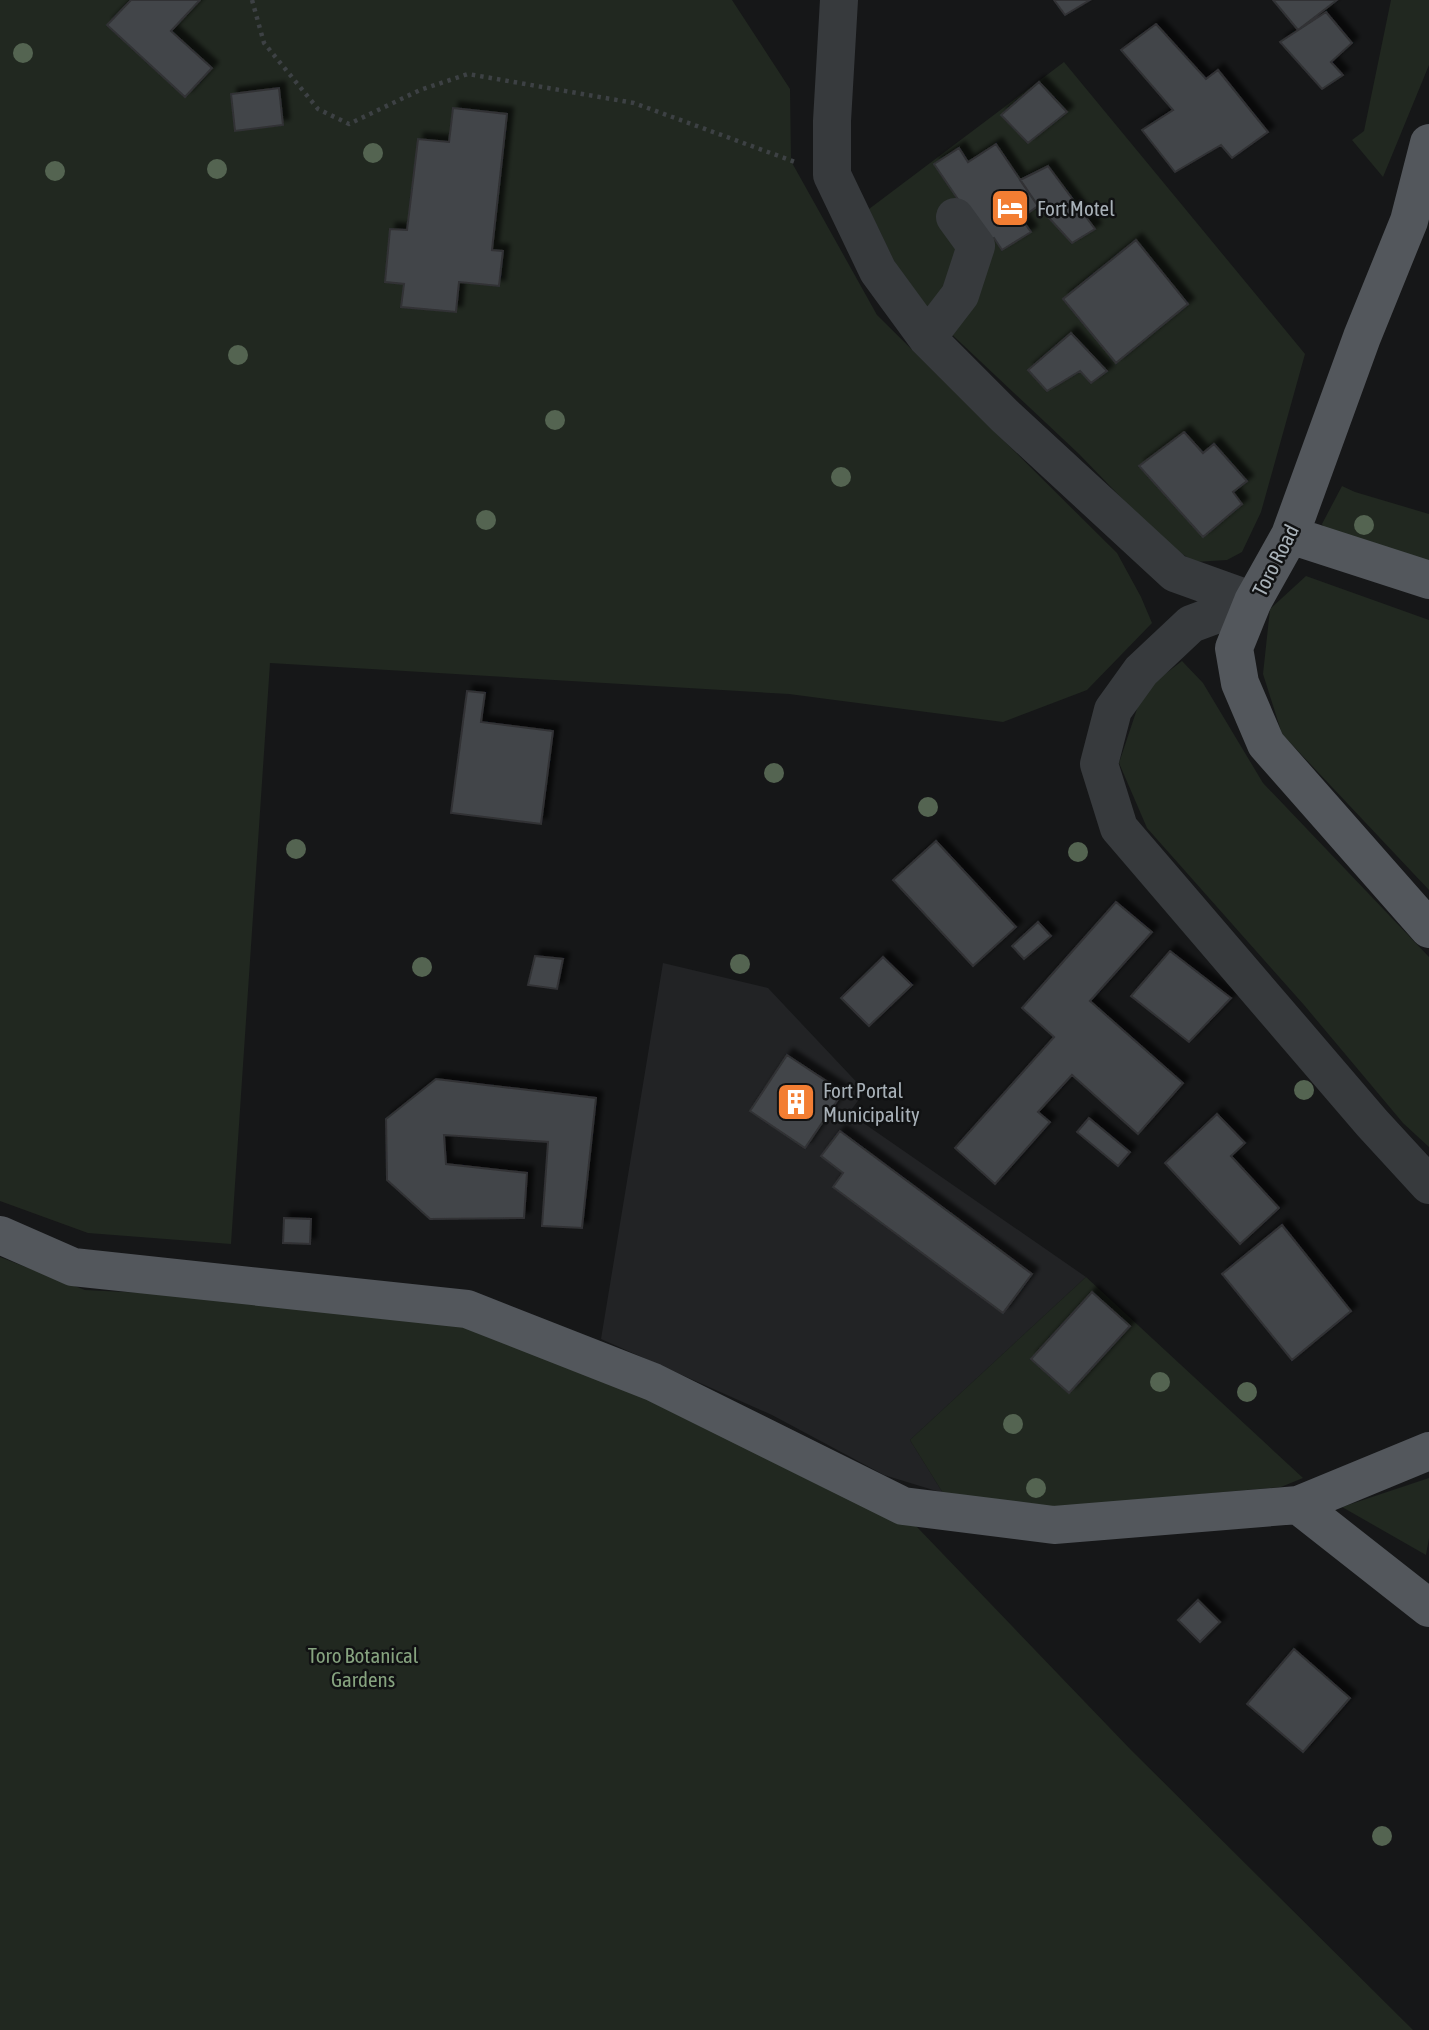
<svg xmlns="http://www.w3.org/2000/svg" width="1429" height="2030" font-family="'Asap Condensed',sans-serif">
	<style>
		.built { fill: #222325 }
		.green { fill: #212820 }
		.building { fill: #424548; stroke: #303134; stroke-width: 2; filter: url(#shadow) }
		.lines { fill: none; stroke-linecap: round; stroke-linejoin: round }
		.path { stroke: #3d4144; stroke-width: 4.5; stroke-dasharray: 3.5 5; stroke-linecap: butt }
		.minor { stroke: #373a3d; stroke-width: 38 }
		.major { stroke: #53575c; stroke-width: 38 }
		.tree { fill: #546451 }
		.labels { text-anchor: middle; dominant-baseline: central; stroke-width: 5; stroke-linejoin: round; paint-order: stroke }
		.poi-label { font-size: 21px; fill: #a8b1b8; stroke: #111213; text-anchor: start }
		.street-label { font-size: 21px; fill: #a8b1b8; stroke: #111213 }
		.park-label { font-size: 21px; fill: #86a37f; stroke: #111213 }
	</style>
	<defs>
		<filter id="shadow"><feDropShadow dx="6" dy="-6" stdDeviation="2" flood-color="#0009"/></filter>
	</defs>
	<rect width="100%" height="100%" fill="#161718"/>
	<path class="built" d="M 663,963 L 768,988 L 865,1091 L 849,1113 L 1086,1277 L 910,1440 L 943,1493 L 884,1475 L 772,1415 L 601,1339 Z"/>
	<path class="green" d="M 0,0 L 732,0 L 790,89 L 791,161 L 877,315 L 1117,553 L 1141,597 L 1152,623 L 1087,690 L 1003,722 L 789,694 L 270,663 L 231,1244 L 88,1233 L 0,1201 Z
		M 1391,0 L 1429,0 L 1429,65 L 1383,177 L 1352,140 L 1364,131 Z
		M 1064,62 L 1305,354 L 1261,512 L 1242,552 L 1227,560 L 1195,562 L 1166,544 L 1079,454 L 911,296 L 869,209 Z
		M 1342,486 L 1355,492 L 1429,514 L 1429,567 L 1326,534 L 1322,524 Z
		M 1306,576 L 1429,620 L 1429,890 L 1282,734 L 1263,674 L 1270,609 Z
		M 1182,661 L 1203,683 L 1263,783 L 1429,957 L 1429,1147 L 1403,1123 L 1304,1005 L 1147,828 L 1119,763 L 1143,691 Z
		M 0,1257 L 85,1290 L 465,1309 L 893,1502 L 1131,1750 L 1413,2030 L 0,2030 Z
		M 1086,1277 L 1303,1478 L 1281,1487 L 1045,1508 L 943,1493 L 910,1440 Z
		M 1429,1478 L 1429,1538 L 1426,1555 L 1342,1507 Z"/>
	<path class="building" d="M 131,0 L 200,0 L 171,31 L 212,68 L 185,97 L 107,25 Z
		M 1054,0 L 1090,0 L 1065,15 Z
		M 1273,0 L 1337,0 L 1298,30 Z
		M 1326,12 L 1352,43 L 1331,62 L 1343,75 L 1322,89 L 1280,42 Z
		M 1156,24 L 1206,79 L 1218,70 L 1268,132 L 1232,158 L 1221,145 L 1175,172 L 1142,130 L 1173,110 L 1121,50 Z
		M 1039,82 L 1067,112 L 1028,143 L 1001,115 Z
		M 279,88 L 283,125 L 235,131 L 231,94 Z
		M 453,108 L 507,114 L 492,250 L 503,251 L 499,286 L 459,282 L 456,312 L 401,307 L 404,284 L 385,282 L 390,229 L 407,230 L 418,139 L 449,142 Z
		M 996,144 L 1038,206 L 1021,218 L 1031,232 L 1002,250 L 994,238 L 987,242 L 934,164 L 959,148 L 968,162 Z
		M 1048,166 L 1095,229 L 1072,243 L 1038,206 L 1020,180 Z
		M 1136,240 L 1188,304 L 1116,363 L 1063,299 Z
		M 1071,333 L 1107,371 L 1091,383 L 1080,371 L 1047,391 L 1028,370 Z
		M 1184,432 L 1203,453 L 1214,444 L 1247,481 L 1233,492 L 1242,504 L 1203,537 L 1139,466 Z
		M 467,691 L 485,693 L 481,722 L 553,731 L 541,824 L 451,813 Z
		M 936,841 L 1016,927 L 973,966 L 893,880 Z
		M 1116,902 L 1152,932 L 1090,1001 L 1183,1083 L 1138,1134 L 1072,1075 L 1038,1112 L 1050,1122 L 995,1184 L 955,1148 L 1054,1037 L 1022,1008 Z
		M 1038,922 L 1051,936 L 1024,959 L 1012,946 Z
		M 1170,951 L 1231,998 L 1189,1042 L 1131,996 Z
		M 535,956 L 563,959 L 557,989 L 528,985 Z
		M 883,957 L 912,985 L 869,1026 L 841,998 Z
		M 787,1055 L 843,1092 L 805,1148 L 750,1111 Z
		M 436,1079 L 596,1098 L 582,1228 L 542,1226 L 548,1142 L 444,1135 L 446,1164 L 527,1173 L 524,1218 L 430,1219 L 387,1180 L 386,1119 Z
		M 1217,1114 L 1245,1143 L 1231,1156 L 1279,1208 L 1240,1244 L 1165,1163 Z
		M 1089,1118 L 1130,1152 L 1118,1166 L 1077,1132 Z
		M 840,1131 L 1032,1274 L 1003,1313 L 833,1187 L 843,1173 L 821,1156 Z
		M 284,1218 L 311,1219 L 310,1244 L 283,1243 Z
		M 1282,1225 L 1351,1311 L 1292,1360 L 1222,1274 Z
		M 1092,1292 L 1130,1326 L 1069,1393 L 1031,1359 Z
		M 1198,1600 L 1220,1622 L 1200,1642 L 1178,1620 Z
		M 1294,1649 L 1350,1698 L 1303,1752 L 1247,1704 Z"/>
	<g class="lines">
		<path class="path" d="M 252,0 L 264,43 L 318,109 L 349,124 L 420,90 L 468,74 L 634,103 L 798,163"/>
		<path class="minor" d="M 839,0 L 832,121 L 832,175 L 878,271 L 927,338 L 1006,417 L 1175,573 L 1253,601
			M 927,338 L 960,295 L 976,246 L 955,217
			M 1253,601 L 1191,624 L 1141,671 L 1113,710 L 1099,764 L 1119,828 L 1372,1123 L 1429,1185"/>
		<path class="major" d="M 1429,143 L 1409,221 L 1362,337 L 1290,535 L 1253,601 L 1234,648 L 1240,683 L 1266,744 L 1429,929
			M 1290,535 L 1429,580
			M 0,1235 L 73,1267 L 467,1309 L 653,1382 L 903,1506 L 1054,1525 L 1298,1505 L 1429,1451
			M 1298,1505 L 1429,1608"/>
	</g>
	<g class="tree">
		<circle cx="23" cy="53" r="10"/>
		<circle cx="373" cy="153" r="10"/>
		<circle cx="217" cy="169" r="10"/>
		<circle cx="55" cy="171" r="10"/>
		<circle cx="238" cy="355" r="10"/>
		<circle cx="555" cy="420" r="10"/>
		<circle cx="841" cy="477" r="10"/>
		<circle cx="486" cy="520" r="10"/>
		<circle cx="1364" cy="525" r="10"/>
		<circle cx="774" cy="773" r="10"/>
		<circle cx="928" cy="807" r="10"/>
		<circle cx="296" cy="849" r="10"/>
		<circle cx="1078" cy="852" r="10"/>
		<circle cx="740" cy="964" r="10"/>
		<circle cx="422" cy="967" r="10"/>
		<circle cx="1304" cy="1090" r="10"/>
		<circle cx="1160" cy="1382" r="10"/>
		<circle cx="1247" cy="1392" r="10"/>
		<circle cx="1013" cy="1424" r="10"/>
		<circle cx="1036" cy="1488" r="10"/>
		<circle cx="1382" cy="1836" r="10"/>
	</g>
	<defs>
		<g id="hotel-square" transform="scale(2.0125)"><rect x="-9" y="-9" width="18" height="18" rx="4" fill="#f37e33" stroke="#111213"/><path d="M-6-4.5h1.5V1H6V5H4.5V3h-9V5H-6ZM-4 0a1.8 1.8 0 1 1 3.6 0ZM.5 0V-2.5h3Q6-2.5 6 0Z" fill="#fff"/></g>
		<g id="building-square" transform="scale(2.0125)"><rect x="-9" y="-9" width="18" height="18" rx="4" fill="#f37e33" stroke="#111213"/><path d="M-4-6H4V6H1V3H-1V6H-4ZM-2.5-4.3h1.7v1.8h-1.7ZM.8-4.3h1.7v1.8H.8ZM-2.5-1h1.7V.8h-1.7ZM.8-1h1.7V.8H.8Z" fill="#fff"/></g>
	</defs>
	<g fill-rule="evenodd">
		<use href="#hotel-square" x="1010" y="208"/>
		<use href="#building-square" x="796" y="1102"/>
	</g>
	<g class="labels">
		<g class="poi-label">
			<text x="1037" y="208">Fort Motel</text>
			<text x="823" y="1090">Fort Portal<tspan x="823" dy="24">Municipality</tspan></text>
		</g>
		<g class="street-label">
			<text transform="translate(1275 560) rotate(-63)">Toro Road</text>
		</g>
		<g class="park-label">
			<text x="363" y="1655">Toro Botanical<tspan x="363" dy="24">Gardens</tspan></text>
		</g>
	</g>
</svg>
